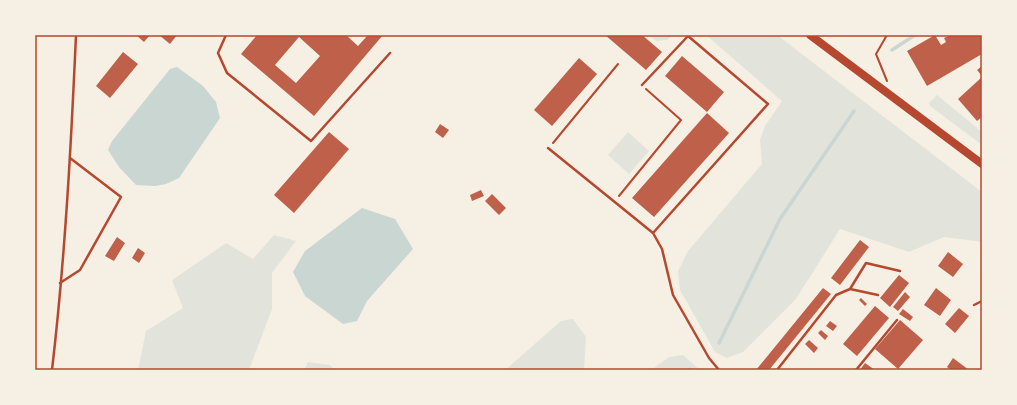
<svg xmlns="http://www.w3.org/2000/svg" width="1017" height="405" font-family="'DejaVu Sans',sans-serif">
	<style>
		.green { fill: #e2e4dc }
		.water { fill: #c9d6d2 }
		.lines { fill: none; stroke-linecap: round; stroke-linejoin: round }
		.stream { stroke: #c9d6d2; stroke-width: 3.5 }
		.building { fill: #bf614a; fill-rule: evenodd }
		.path { stroke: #b5482f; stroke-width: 2 }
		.service { stroke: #b5482f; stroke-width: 2.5 }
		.primary { stroke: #b5482f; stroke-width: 8 }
		.neatline { fill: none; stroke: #b5482f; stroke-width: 1.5 }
	</style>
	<rect width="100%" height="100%" fill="#f6efe4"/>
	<path class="green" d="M 648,35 L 672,35 L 667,40 L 656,41 Z
		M 706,35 L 777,35 L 982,192 L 982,242 L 944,237 L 909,252 L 840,229 L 796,299 L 743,352 L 727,358 L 715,352 L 680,290 L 678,271 L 688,251 L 762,164 L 760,140 L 765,126 L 782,101 Z
		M 937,95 L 982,132 L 982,145 L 930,106 L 929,103 Z
		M 628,132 L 649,151 L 629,174 L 608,155 Z
		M 274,235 L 296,241 L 272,273 L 272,309 L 249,370 L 138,370 L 146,331 L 183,308 L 172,280 L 226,243 L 253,259 Z
		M 573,319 L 586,337 L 584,370 L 505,370 L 561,321 Z
		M 683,355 L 700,370 L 651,370 L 669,357 Z
		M 308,362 L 330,365 L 335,370 L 304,370 Z"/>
	<path class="water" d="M 177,67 L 203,86 L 216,102 L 220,118 L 179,178 L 166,184 L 155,186 L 136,185 L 119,167 L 108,150 L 112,141 L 170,69 Z
		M 362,208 L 395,219 L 413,249 L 367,301 L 357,321 L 343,324 L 305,296 L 293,272 L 305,251 Z"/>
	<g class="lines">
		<path class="stream" d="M 892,50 L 915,35
			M 719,343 L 780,219 L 854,111
			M 688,370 L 690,369"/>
	</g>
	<path class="building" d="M 136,35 L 150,35 L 144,42 Z
		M 159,35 L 177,35 L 170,44 Z
		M 257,35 L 346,35 L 358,46 L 368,35 L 383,35 L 314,116 L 241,54 ZM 299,37 L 320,56 L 296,83 L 275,65 Z
		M 605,35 L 642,35 L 662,52 L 646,70 Z
		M 935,35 L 941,45 L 946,42 L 944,38 L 951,35 L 982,35 L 982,54 L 927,86 L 907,51 Z
		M 123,52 L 138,64 L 110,98 L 96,86 Z
		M 682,56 L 724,92 L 707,112 L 665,76 Z
		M 579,58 L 597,74 L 552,126 L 534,110 Z
		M 982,66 L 982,76 L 977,70 Z
		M 982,77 L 982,117 L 977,121 L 958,99 Z
		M 707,113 L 729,133 L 654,217 L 632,198 Z
		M 440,124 L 449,130 L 443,138 L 435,132 Z
		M 329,132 L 349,149 L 294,213 L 274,195 Z
		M 481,190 L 484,196 L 472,201 L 470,195 Z
		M 492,194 L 506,208 L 499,215 L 485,201 Z
		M 117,237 L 125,243 L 114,261 L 105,256 Z
		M 860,240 L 869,247 L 840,285 L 831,278 Z
		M 138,248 L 145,253 L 139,263 L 132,258 Z
		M 948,252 L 963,264 L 953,277 L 938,266 Z
		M 899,275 L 909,283 L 890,307 L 880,298 Z
		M 823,288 L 831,294 L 769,370 L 756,370 Z
		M 936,288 L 951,300 L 940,316 L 924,305 Z
		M 905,292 L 910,297 L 898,311 L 893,307 Z
		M 861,298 L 867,304 L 865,306 L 859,300 Z
		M 875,306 L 889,318 L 857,356 L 843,344 Z
		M 959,308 L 969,316 L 955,333 L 945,324 Z
		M 903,309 L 913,317 L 910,321 L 899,314 Z
		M 900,320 L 923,340 L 898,369 L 875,349 Z
		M 830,321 L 837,326 L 833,331 L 826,326 Z
		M 821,330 L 828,336 L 825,340 L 818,333 Z
		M 809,340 L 818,348 L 814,353 L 805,344 Z
		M 953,358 L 969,370 L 951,370 L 947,367 Z
		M 865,363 L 875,370 L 860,370 Z"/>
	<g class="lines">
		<path class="path" d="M 887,35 L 876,54 L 887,81
			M 553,143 L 618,64
			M 619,196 L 681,120 L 646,89"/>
		<path class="service" d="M 226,35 L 218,53 L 227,73 L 311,141 L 390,53
			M 642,85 L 688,36 L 768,104 L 653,233
			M 548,148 L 653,233 L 662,249 L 673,295 L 709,358 L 719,370
			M 60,283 L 80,270 L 121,197 L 70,158
			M 850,289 L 878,295
			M 974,305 L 982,301
			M 52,370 C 65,259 71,147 76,35
			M 777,370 L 836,295 L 850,289 L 866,263 L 900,271
			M 856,370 L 897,320"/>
		<path class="primary" d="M 810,35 L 982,164"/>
	</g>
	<rect width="1017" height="405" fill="none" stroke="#f6efe4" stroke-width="72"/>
	<rect x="36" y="36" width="945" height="333" class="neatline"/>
</svg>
